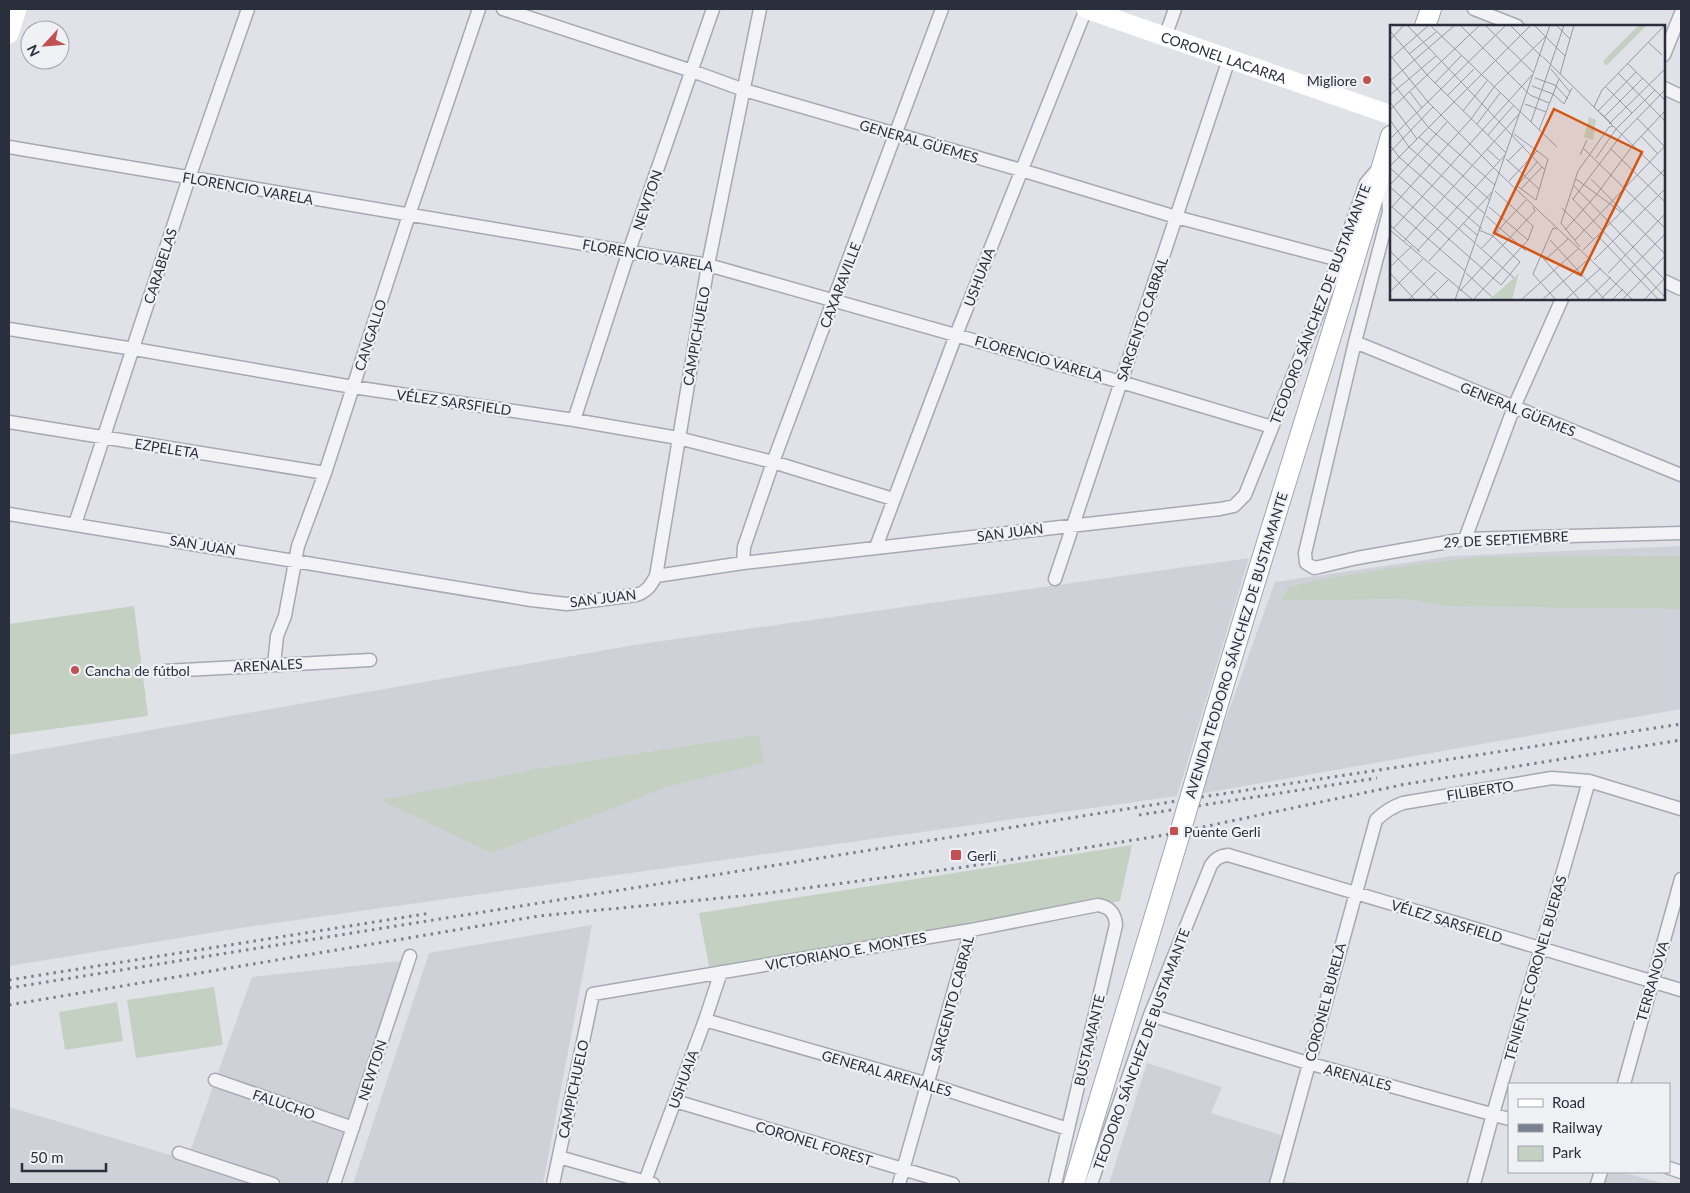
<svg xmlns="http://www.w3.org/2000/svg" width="1690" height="1193" font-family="Lato,sans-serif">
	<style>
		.built { fill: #cfd1d9 }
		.green { fill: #c4d1c2 }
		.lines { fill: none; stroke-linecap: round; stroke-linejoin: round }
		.street-casing { stroke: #a6a9b2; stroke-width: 15 }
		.primary-casing { stroke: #a1a5b2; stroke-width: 22 }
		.street { stroke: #f3f3f6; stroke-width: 12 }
		.secondary { stroke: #fff; stroke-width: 19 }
		.primary { stroke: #fff; stroke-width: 20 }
		.rail { stroke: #7b8090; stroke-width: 3; stroke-dasharray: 2.5 5; stroke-linecap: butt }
		.primary-bridge-casing { stroke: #a1a5b2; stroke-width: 22; stroke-linecap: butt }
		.primary-bridge { stroke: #fff; stroke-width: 20 }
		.poi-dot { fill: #c15153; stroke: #f0f1f5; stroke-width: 2 }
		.labels { text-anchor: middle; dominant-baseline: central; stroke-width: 4.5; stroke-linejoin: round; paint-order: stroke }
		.street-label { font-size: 14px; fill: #2a2f3e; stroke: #f0f1f5 }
		.poi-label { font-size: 14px; fill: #2a2f3e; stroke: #f0f1f5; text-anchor: start }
		.inset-road { fill: none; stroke: #979aa4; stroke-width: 1 }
		.view { fill: #d55511; fill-opacity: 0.15; stroke: #d55511; stroke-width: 2.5 }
		.inset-edge { fill: none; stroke: #2a2f3e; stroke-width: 2.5 }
	</style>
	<rect width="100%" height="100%" fill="#e0e2e8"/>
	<path class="built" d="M 1681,546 L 1681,709 L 1199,794 L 1275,582 L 1452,556 Z
		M 1249,558 L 1177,796 L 240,928 L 9,966 L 9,755 L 634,645 Z
		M 592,925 L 543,1184 L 353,1184 L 429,953 Z
		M 410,960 L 329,1184 L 9,1184 L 9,1107 L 187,1160 L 252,977 Z
		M 1147,1063 L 1222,1087 L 1211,1113 L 1284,1136 L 1271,1180 L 1310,1184 L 1109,1184 Z
		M 1593,1172 L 1622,1172 L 1665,1184 L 1589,1184 Z"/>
	<path class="green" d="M 1681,556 L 1681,609 L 1446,606 L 1403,599 L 1281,600 L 1289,587 L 1318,580 L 1405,566 L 1479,557 Z
		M 134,606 L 148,716 L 9,735 L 9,624 Z
		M 759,735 L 764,763 L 666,787 L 614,808 L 491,853 L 381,800 L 536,769 Z
		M 1132,845 L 1120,901 L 709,967 L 699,913 Z
		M 214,987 L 223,1045 L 136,1058 L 127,1000 Z
		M 117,1002 L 123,1041 L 65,1050 L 59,1012 Z"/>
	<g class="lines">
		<g class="street-casing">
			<path id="street" d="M 503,9 L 692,71 L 744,90 L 1021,170 L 1176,217 L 1339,260
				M 1474,9 L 1517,26
				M 1165,37 L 1175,9
				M 1664,55 L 1681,13
				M 1664,88 L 1681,96
				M 9,147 L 708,265 L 1121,382 L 1272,427
				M 1384,166 L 1387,179 L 1389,212 L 1355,342 L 1305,553 L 1306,563 L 1314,568 L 1319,567 L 1357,558 L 1465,539 L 1681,533
				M 1664,281 L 1681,289
				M 9,329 L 134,349 L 353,387 L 574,420 L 678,438 L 773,462 L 893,499
				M 1355,342 L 1681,475
				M 574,420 L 629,251 L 713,9
				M 9,422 L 325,473
				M 9,514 L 531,600 L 567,604 L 636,595 C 647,592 651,585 656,576 L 743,563 L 1220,509 L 1234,506 L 1245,495 L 1339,260 L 1366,183 L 1378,169
				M 75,524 L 189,178 L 248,9
				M 1465,539 L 1514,407 L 1562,299
				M 876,547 L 956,335 L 1086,9
				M 743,563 L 744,547 L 773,462 L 942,9
				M 656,576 L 708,265 L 760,9
				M 1055,579 L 1229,59
				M 274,665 L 277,636 L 285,616 L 298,546 L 325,473 L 409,215 L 479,9
				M 165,671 L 370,660
				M 1150,1015 L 1308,1063 L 1509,1119
				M 705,1020 L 928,1084 L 1068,1129
				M 215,1080 L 353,1128
				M 1624,1084 L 1681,879
				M 675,1101 L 953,1184
				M 179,1153 L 273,1184
				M 559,1157 L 653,1184
				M 1669,1168 L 1681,1172
				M 334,1184 L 410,956
				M 553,1184 L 593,994 L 971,930 L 1098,905 C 1110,907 1115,913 1116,925 L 1055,1184
				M 644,1184 L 705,1020 L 721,972
				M 899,1184 L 971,930
				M 1091,1184 L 1150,1015 L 1211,865 C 1216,858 1220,856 1228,855 L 1681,990
				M 1276,1184 L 1376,820 C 1384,812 1392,807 1403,803 L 1552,778 L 1589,781 L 1681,809
				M 1474,1184 L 1493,1114 L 1589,781
				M 1597,1184 L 1601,1172"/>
		</g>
		<g class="primary-casing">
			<path id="primary" d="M 1425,26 L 1431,9
				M 1209,734 C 1268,534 1333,336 1391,136
				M 1074,1184 L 1179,836"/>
		</g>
		<use href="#street" class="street"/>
		<g class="secondary">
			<path id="s1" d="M 1086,9 L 1391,115"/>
			<path d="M 9,34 L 17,9"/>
		</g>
		<use href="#primary" class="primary"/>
		<path class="rail" d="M 1139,815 L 1377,778
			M 9,980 L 431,913
			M 9,988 L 1195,798 L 1681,724
			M 9,1005 L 539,916 L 752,895 L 958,868 L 1165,835 L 1406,784 L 1681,740"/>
		<g class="primary-bridge-casing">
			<path id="primary-bridge" d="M 1179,836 L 1209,734"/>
		</g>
		<use href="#primary-bridge" class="primary-bridge"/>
	</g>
	<g class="poi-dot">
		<circle cx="1367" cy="80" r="5"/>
		<circle cx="75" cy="670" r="5"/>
		<rect x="1169" y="826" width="10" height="10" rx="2.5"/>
		<rect x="950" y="849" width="12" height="12" rx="2.5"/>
	</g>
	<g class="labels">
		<g class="street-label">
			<text stroke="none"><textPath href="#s1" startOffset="146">CORONEL LACARRA</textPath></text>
			<text transform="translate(919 141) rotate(16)">GENERAL GÜEMES</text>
			<text transform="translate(248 188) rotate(10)">FLORENCIO VARELA</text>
			<text transform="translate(647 200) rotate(-71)">NEWTON</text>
			<text transform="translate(648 255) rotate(10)">FLORENCIO VARELA</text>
			<text transform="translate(160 266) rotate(-72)">CARABELAS</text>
			<text transform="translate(979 277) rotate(-69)">USHUAIA</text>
			<text transform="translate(840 285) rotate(-69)">CAXARAVILLE</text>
			<text transform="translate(1320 304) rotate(-69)">TEODORO SÁNCHEZ DE BUSTAMANTE</text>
			<text transform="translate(1142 319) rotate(-71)">SARGENTO CABRAL</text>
			<text transform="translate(370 335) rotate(-72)">CANGALLO</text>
			<text transform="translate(696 336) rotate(-80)">CAMPICHUELO</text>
			<text transform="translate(1039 358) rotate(16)">FLORENCIO VARELA</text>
			<text transform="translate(454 402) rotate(8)">VÉLEZ SARSFIELD</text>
			<text transform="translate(1518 409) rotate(22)">GENERAL GÜEMES</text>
			<text transform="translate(167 448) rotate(9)">EZPELETA</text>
			<text transform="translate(1010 532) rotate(-7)">SAN JUAN</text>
			<text transform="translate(1506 539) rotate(-3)">29 DE SEPTIEMBRE</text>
			<text transform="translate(203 545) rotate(9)">SAN JUAN</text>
			<text transform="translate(603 598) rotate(-7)">SAN JUAN</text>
			<text transform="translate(1236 645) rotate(-73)">AVENIDA TEODORO SÁNCHEZ DE BUSTAMANTE</text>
			<text transform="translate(268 665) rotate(-3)">ARENALES</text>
			<text transform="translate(1480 790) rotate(-9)">FILIBERTO</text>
			<text transform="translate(1447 921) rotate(17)">VÉLEZ SARSFIELD</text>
			<text transform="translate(846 951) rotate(-10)">VICTORIANO E. MONTES</text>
			<text transform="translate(1535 968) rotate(-74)">TENIENTE CORONEL BUERAS</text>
			<text transform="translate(1652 981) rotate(-74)">TERRANOVA</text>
			<text transform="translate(952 999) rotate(-75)">SARGENTO CABRAL</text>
			<text transform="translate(1325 1002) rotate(-75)">CORONEL BURELA</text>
			<text transform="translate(1089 1040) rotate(-77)">BUSTAMANTE</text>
			<text transform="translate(1141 1049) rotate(-70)">TEODORO SÁNCHEZ DE BUSTAMANTE</text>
			<text transform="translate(372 1070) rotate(-72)">NEWTON</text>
			<text transform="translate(887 1073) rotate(16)">GENERAL ARENALES</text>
			<text transform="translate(1358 1077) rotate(15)">ARENALES</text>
			<text transform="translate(683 1079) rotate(-70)">USHUAIA</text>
			<text transform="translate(573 1089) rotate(-78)">CAMPICHUELO</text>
			<text transform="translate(284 1104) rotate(19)">FALUCHO</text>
			<text transform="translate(814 1143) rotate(17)">CORONEL FOREST</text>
		</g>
		<g class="poi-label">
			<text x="1357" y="80" text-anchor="end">Migliore</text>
			<text x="85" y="670">Cancha de fútbol</text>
			<text x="1184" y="831">Puente Gerli</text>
			<text x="967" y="855">Gerli</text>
		</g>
	</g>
	<g transform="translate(1390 25)">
		<rect width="275" height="275" fill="#e0e2e8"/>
		<path d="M 249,0 L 257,0 L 216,41 L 213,36 ZM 199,92 L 206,95 L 203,115 L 194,112 ZM 129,248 L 122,275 L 99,275 L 124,253 Z" fill="#c4d1c2"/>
		<path class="inset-road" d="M 17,0 L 155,145M 40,0 L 167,122M 70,0 L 140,70 L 159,78M 95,0 L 144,48M 120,0 L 152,32M 144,0 L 175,31M 166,0 L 180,14M 0,6 L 38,51 L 116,128M 0,15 L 14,0M 258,17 L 272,30M 19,29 L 46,7M 0,30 L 38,77 L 110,149M 153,32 L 275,152M 0,34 L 39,0M 237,38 L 275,75M 161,44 L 180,67M 228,48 L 275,96M 170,49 L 184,0M 145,53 L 165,60 L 178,74M 0,55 L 39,103 L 105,160M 0,56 L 65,0M 45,58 L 71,31M 142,61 L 163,69 L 174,79 L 182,63M 215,61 L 242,88M 20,67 L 32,83M 0,70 L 46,31M 57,71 L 84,44M 0,77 L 27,114M 135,79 L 156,87M 0,85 L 90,0M 73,86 L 97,56M 208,86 L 246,47M 214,92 L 253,53M 247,93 L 275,122M 0,95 L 19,122 L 95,189M 141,97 L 174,0M 87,99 L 110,68M 219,99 L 275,44M 222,99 L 204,82 L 212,65 L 275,0M 149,105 L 169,54M 124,109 L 158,134 L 146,175 L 126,160M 98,110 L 123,81M 251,111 L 268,129M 29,112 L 100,175M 0,114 L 116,0M 0,120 L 9,132 L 92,204M 193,123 L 275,203M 97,124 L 109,135M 221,124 L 275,177M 0,127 L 43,82M 190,130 L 197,115M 206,133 L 226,104 L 265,65M 116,134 L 149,164M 118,136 L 134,120M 0,141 L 141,0M 0,143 L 85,218M 110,149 L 243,275M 186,154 L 231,187M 201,154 L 275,229M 119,156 L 147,126M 0,160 L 57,97M 184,161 L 275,255M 0,162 L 111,260 L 130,237 L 103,211 L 89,205M 125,163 L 147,137M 131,164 L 152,142M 182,173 L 275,272M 183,174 L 232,109 L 275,65M 2,182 L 75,246M 99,182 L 138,215M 172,183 L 204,215M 0,184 L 81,94 L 104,62 L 155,12M 96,191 L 136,226M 73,198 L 87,210M 0,200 L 30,227M 3,204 L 142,50M 0,205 L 83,275M 175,205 L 207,169 L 243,120 L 275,86M 208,211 L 269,275M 160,215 L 215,275M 185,215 L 275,121M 14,216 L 129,89M 86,219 L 124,253M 190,222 L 171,198 L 188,146 L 219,102 L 223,101M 92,223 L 136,175M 193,225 L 275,144M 0,226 L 50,275M 27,226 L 115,130M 152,232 L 190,275M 155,235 L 178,214M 204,235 L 275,164M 39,236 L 102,167M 0,242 L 22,221M 0,248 L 25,275M 76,248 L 102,272M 218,248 L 275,189M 70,266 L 145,186 L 143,182M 0,267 L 33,234M 84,274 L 138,215 L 143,201 L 105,166M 18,275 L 46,247M 38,275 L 59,254M 65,275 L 160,0M 131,275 L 189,223M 152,275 L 201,232M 166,275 L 143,249 L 163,203 L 167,204M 175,275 L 211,243M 197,275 L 221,252M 210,275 L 275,209M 222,275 L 233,264M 232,275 L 275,231M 254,275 L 275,253"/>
		<path class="view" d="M 164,84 L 252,127 L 191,250 L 104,208 Z"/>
		<rect width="275" height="275" class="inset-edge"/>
	</g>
	<rect width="1690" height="1193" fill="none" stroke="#2a2f3e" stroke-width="20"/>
	<rect x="1508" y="1083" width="162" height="90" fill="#f0f1f5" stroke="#a1a3ac"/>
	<rect x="1518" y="1099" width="25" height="8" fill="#ffffff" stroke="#a1a3ac"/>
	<text x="1552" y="1108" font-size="15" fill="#2a2f3e">Road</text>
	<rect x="1518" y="1124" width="25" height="8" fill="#7b8090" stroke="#a1a3ac"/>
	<text x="1552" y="1133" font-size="15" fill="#2a2f3e">Railway</text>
	<rect x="1518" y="1146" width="25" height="15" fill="#c4d1c2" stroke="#a1a3ac"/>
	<text x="1552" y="1158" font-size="15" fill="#2a2f3e">Park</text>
	<g transform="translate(45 45) rotate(244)"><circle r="24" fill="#f0f1f5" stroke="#a1a3ac"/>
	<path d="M0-4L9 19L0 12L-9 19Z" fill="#c15153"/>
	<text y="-8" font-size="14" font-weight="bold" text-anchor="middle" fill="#2a2f3e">N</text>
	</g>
	<path d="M22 1163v8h84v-8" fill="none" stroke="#2a2f3e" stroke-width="2.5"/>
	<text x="30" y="1163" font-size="15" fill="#2a2f3e" stroke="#f0f1f5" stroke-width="4" paint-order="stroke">50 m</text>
</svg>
